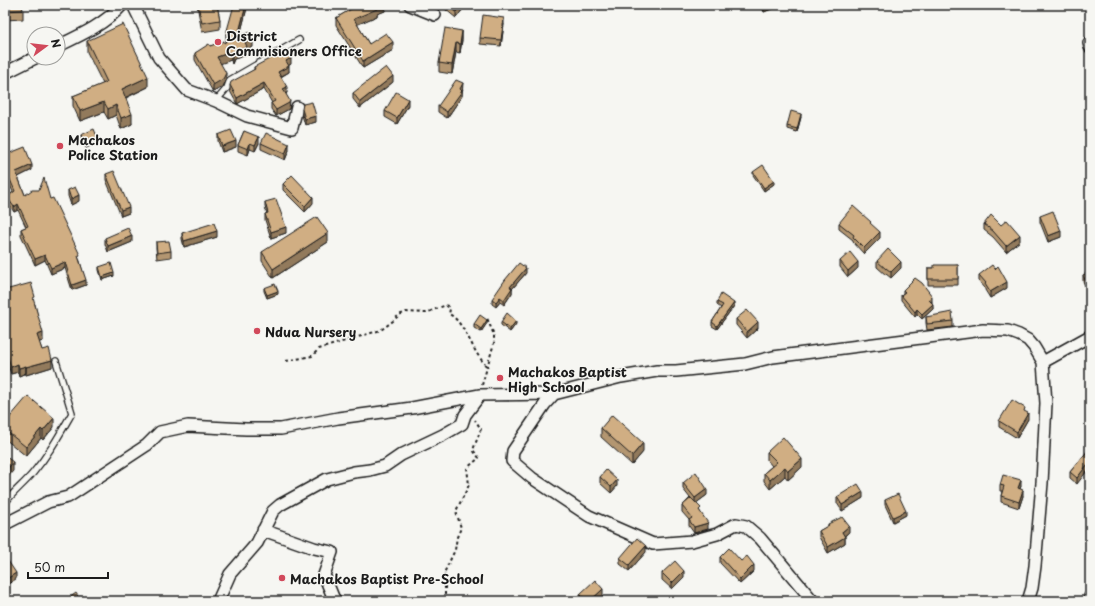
<svg xmlns="http://www.w3.org/2000/svg" width="1095" height="606" font-family="'Playpen Sans',sans-serif">
	<style>
		.lines { fill: none; stroke-linecap: round; stroke-linejoin: round }
		.service-casing { stroke: #1c1c1c; stroke-width: 8 }
		.minor-casing { stroke: #1c1c1c; stroke-width: 14 }
		.path { stroke: #1c1c1c; stroke-width: 2; stroke-dasharray: 3 3; stroke-linecap: butt }
		.service { stroke: #f6f6f2; stroke-width: 5.5 }
		.minor { stroke: #f6f6f2; stroke-width: 11 }
		.wall { fill: #b39671; stroke: #1c1c1c }
		.shaded-wall { fill: #927a5c; stroke: #1c1c1c }
		.building { fill: #d0ae83; stroke: #1c1c1c }
		.poi-dot { fill: #d1495b; stroke: #f6f6f2; stroke-width: 1.5 }
		.labels { text-anchor: middle; dominant-baseline: central; stroke-width: 3; stroke-linejoin: round; paint-order: stroke }
		.poi-label { font-size: 13px; font-weight: bold; fill: #1c1c1c; stroke: #f6f6f2; text-anchor: start }
	</style>
	<rect width="100%" height="100%" fill="#f6f6f2"/>
	<filter id="ink" filterUnits="userSpaceOnUse"><feTurbulence type="fractalNoise" baseFrequency=".025" numOctaves="2"/><feDisplacementMap in="SourceGraphic" scale="8" xChannelSelector="R" yChannelSelector="G"/><feConvolveMatrix kernelMatrix="1 2 1 2 8 2 1 2 1" color-interpolation-filters="sRGB"/></filter>
	<g filter="url(#ink)">
		<g class="lines">
			<g class="service-casing">
				<path id="service" d="M 216,101 L 227,88 L 230,80 L 299,40
					M 5,503 C 13,492 24,484 33,473 C 49,454 60,434 72,413 L 56,361"/>
			</g>
			<g class="minor-casing">
				<path id="minor" d="M 133,5 L 159,58 L 187,90 L 216,101 L 247,116 L 292,128 L 297,107
					M 410,5 L 435,15
					M 1090,43 L 1089,43 L 1090,47
					M 58,46 C 81,35 105,24 122,5
					M 5,73 L 35,58
					M 1043,362 L 1090,336
					M 554,394 L 545,404 L 513,451 L 512,461 L 532,478 L 589,516 L 653,544 L 692,541 L 717,534 L 736,524 L 746,526 L 760,538 L 813,601
					M 5,524 L 48,502 L 68,497 L 147,445 L 160,432 L 188,426 L 246,429 L 281,429 L 338,418 L 412,408 L 480,395 L 554,394 L 621,377 L 657,371 L 676,371 L 745,364 L 773,357 L 983,330 L 1008,331 L 1019,335 L 1028,340 L 1034,347 L 1043,362 L 1046,403 L 1042,483 L 1035,566 L 1032,588 L 1028,601
					M 263,530 L 314,548 L 332,552 L 324,575 L 333,597 L 336,601
					M 218,601 L 230,574 L 257,543 L 273,511 L 280,505 L 327,479 L 354,472 L 370,470 L 385,466 L 401,455 L 443,435 L 462,424 L 465,415 L 480,395"/>
			</g>
			<path class="path" d="M 286,361 L 312,356 L 319,349 L 381,330 L 393,321 L 399,315 L 406,312 L 426,313 L 446,305 L 450,309 L 449,314 C 460,319 470,341 476,352 C 479,357 483,362 487,367
				M 482,385 L 494,343 L 494,335 L 487,318
				M 76,598 L 79,595 L 83,601
				M 445,601 L 445,578 L 444,573 L 455,550 L 457,537 L 461,528 L 456,511 L 469,485 L 467,468 L 479,458 L 473,450 L 481,429 L 475,420"/>
			<use href="#service" class="service"/>
			<use href="#minor" class="minor"/>
		</g>
		<path class="wall" d="M 5,5 L 23,10 L 23,19 L 5,20 Z
			M 197,5 L 217,5 L 220,20 L 220,29 L 202,32 Z
			M 247,5 L 247,8 L 240,35 L 253,47 L 247,49 L 247,55 L 234,59 L 232,64 L 231,60 L 220,63 L 226,80 L 223,87 L 213,92 L 195,60 L 195,53 L 210,46 L 224,43 L 226,41 L 226,34 Z
			M 357,5 L 385,5 L 385,11 L 377,14 L 377,16 L 357,24 L 369,44 L 393,50 L 363,68 L 336,25 L 336,18 L 357,6 Z
			M 445,5 L 466,5 L 456,18 L 445,9 Z
			M 761,5 L 781,5 L 764,12 Z
			M 504,24 L 501,46 L 480,44 L 480,38 Z
			M 462,31 L 462,40 L 460,53 L 456,52 L 452,74 L 439,72 L 439,63 Z
			M 87,41 L 148,87 L 126,98 L 132,124 L 121,129 L 116,115 L 108,119 L 104,112 L 80,121 L 73,106 L 73,96 L 103,84 L 87,52 Z
			M 291,64 L 288,66 L 289,72 L 281,77 L 287,93 L 286,94 L 290,107 L 289,109 L 276,116 L 271,109 L 271,103 L 272,103 L 264,89 L 237,104 L 230,91 L 230,85 L 254,70 L 254,67 Z
			M 393,82 L 360,108 L 353,99 L 353,93 Z
			M 463,89 L 462,91 L 462,96 L 447,118 L 438,112 L 438,106 Z
			M 408,105 L 397,124 L 385,117 L 385,111 Z
			M 302,109 L 316,122 L 305,125 L 302,115 Z
			M 801,117 L 797,132 L 787,129 L 787,126 Z
			M 244,131 L 259,143 L 255,151 L 250,149 L 248,155 L 238,151 L 238,145 Z
			M 81,135 L 98,142 L 86,148 L 81,138 Z
			M 218,135 L 236,147 L 222,152 L 218,141 Z
			M 261,143 L 289,150 L 285,160 L 261,149 Z
			M 5,155 L 32,170 L 18,177 L 25,195 L 50,199 L 80,261 L 86,285 L 72,290 L 65,268 L 51,274 L 45,260 L 35,265 L 21,235 L 21,229 L 26,227 L 18,210 L 14,212 L 7,202 L 7,197 L 13,192 L 5,174 Z
			M 753,172 L 774,184 L 764,191 L 753,175 Z
			M 106,174 L 129,213 L 121,216 L 106,180 Z
			M 283,184 L 313,203 L 305,212 L 283,190 Z
			M 68,190 L 79,201 L 71,205 L 68,196 Z
			M 265,202 L 286,233 L 271,238 L 265,220 L 265,214 L 267,214 L 265,207 Z
			M 1040,216 L 1061,237 L 1048,242 L 1040,222 Z
			M 839,223 L 871,225 L 880,238 L 864,254 L 853,242 L 853,240 L 839,229 Z
			M 984,224 L 1020,241 L 1006,252 L 993,237 L 984,230 Z
			M 182,233 L 217,237 L 184,247 L 182,239 Z
			M 105,238 L 132,242 L 108,252 L 105,244 Z
			M 156,242 L 171,251 L 171,257 L 157,259 L 156,248 Z
			M 328,242 L 273,278 L 262,261 L 262,252 Z
			M 840,261 L 858,268 L 848,277 L 840,267 Z
			M 877,261 L 901,268 L 891,278 L 886,274 L 886,275 L 877,267 Z
			M 958,265 L 958,285 L 928,285 L 928,268 L 934,268 Z
			M 99,267 L 114,276 L 102,280 L 99,270 Z
			M 1090,272 L 1089,295 L 1083,281 L 1083,275 Z
			M 526,273 L 512,289 L 512,293 L 504,305 L 500,302 L 496,307 L 492,304 L 492,299 Z
			M 979,275 L 1007,288 L 990,298 L 985,290 L 985,288 L 979,281 Z
			M 264,288 L 278,294 L 267,298 L 264,291 Z
			M 5,290 L 35,304 L 43,341 L 39,342 L 42,350 L 52,367 L 26,375 L 26,373 L 19,376 L 18,372 L 11,374 L 6,359 L 5,359 L 5,327 L 6,327 L 5,324 Z
			M 903,290 L 932,301 L 932,302 L 933,309 L 922,319 L 917,314 L 915,317 L 901,300 L 901,295 L 903,293 Z
			M 717,302 L 734,306 L 717,329 L 712,326 L 712,322 L 721,308 L 717,305 Z
			M 926,317 L 953,321 L 953,327 L 927,330 L 926,323 Z
			M 736,319 L 758,328 L 747,338 L 736,325 Z
			M 501,322 L 516,324 L 510,332 L 501,325 Z
			M 487,323 L 481,332 L 474,328 L 474,324 Z
			M 1028,419 L 1017,438 L 999,427 L 999,421 Z
			M 5,423 L 54,427 L 43,440 L 41,438 L 26,456 L 5,439 Z
			M 601,428 L 643,452 L 632,465 L 601,437 Z
			M 1090,448 L 1077,484 L 1070,478 L 1070,472 Z
			M 767,452 L 802,467 L 788,480 L 785,476 L 770,489 L 764,481 L 764,473 L 772,466 L 767,460 Z
			M 600,477 L 617,486 L 611,493 L 600,483 Z
			M 683,483 L 707,495 L 696,503 L 708,529 L 694,533 L 689,526 L 689,520 L 682,512 L 682,506 L 690,498 L 683,489 Z
			M 1000,485 L 1021,486 L 1020,489 L 1023,496 L 1019,508 L 1001,502 L 1001,496 L 1002,491 L 1000,491 Z
			M 837,497 L 863,498 L 842,511 L 837,503 Z
			M 885,500 L 906,515 L 893,522 L 885,505 Z
			M 828,524 L 849,532 L 845,536 L 845,543 L 828,553 L 819,537 L 819,531 L 828,526 Z
			M 646,552 L 629,571 L 620,564 L 620,558 Z
			M 720,557 L 741,561 L 754,571 L 740,584 L 720,563 Z
			M 662,573 L 684,577 L 672,589 L 662,580 Z
			M 1090,587 L 1090,601 L 1085,601 L 1084,600 L 1084,594 Z
			M 580,594 L 603,595 L 597,601 L 581,601 L 580,600 Z"/>
		<path class="shaded-wall" d="M 246,5 L 247,5 L 247,8 L 238,43 L 238,36 Z
			M 300,5 L 301,5 L 301,8 L 293,10 L 293,7 Z
			M 381,5 L 385,5 L 385,11 L 377,14 L 377,16 L 354,26 L 354,19 L 376,7 Z
			M 461,5 L 466,5 L 456,18 L 456,12 Z
			M 764,5 L 781,5 L 764,12 Z
			M 504,18 L 504,24 L 501,46 L 501,40 Z
			M 462,31 L 462,40 L 460,53 L 460,44 Z
			M 253,39 L 253,47 L 247,49 L 247,55 L 234,59 L 232,64 L 232,57 L 234,52 L 245,42 Z
			M 393,42 L 393,50 L 363,68 L 363,61 Z
			M 456,43 L 456,52 L 452,74 L 452,65 Z
			M 231,52 L 231,60 L 217,65 L 217,57 Z
			M 291,58 L 291,64 L 286,67 L 286,61 Z
			M 289,66 L 289,72 L 278,78 L 278,72 Z
			M 226,73 L 226,80 L 223,87 L 213,92 L 213,85 Z
			M 393,76 L 393,82 L 360,108 L 360,102 Z
			M 148,77 L 148,87 L 122,99 L 122,89 Z
			M 264,83 L 264,89 L 237,104 L 237,98 Z
			M 463,83 L 462,96 L 447,118 L 447,112 Z
			M 287,87 L 287,93 L 283,95 L 283,89 Z
			M 408,99 L 408,105 L 397,124 L 397,118 Z
			M 290,101 L 289,109 L 276,116 L 276,110 Z
			M 104,102 L 104,112 L 80,121 L 80,111 Z
			M 116,105 L 116,115 L 108,119 L 108,109 Z
			M 132,114 L 132,124 L 121,129 L 121,118 Z
			M 801,114 L 801,117 L 797,132 L 797,129 Z
			M 316,116 L 316,122 L 305,125 L 305,119 Z
			M 259,137 L 259,143 L 255,151 L 255,145 Z
			M 98,139 L 98,142 L 86,148 L 86,145 Z
			M 236,141 L 236,147 L 222,152 L 222,146 Z
			M 250,143 L 250,149 L 248,155 L 248,149 Z
			M 289,144 L 289,150 L 285,160 L 285,154 Z
			M 32,165 L 32,170 L 16,178 L 16,172 Z
			M 774,181 L 774,184 L 764,191 L 764,188 Z
			M 79,195 L 79,201 L 71,205 L 71,199 Z
			M 313,197 L 313,203 L 305,212 L 305,206 Z
			M 18,204 L 18,210 L 14,212 L 14,207 Z
			M 129,207 L 129,213 L 121,216 L 121,210 Z
			M 286,227 L 286,233 L 271,238 L 271,232 Z
			M 217,231 L 217,237 L 184,247 L 184,241 Z
			M 1061,231 L 1061,237 L 1048,242 L 1048,236 Z
			M 880,232 L 880,238 L 864,254 L 864,248 Z
			M 328,233 L 328,242 L 273,278 L 273,269 Z
			M 1020,235 L 1020,241 L 1006,252 L 1006,246 Z
			M 132,236 L 132,242 L 108,252 L 108,246 Z
			M 45,255 L 45,260 L 35,265 L 35,259 Z
			M 65,262 L 65,268 L 51,274 L 51,268 Z
			M 858,262 L 858,268 L 848,277 L 848,271 Z
			M 901,262 L 901,268 L 891,278 L 891,272 Z
			M 526,268 L 526,273 L 512,289 L 512,293 L 504,305 L 504,300 L 510,287 Z
			M 114,273 L 114,276 L 102,280 L 102,277 Z
			M 86,280 L 86,285 L 72,290 L 72,285 Z
			M 1007,282 L 1007,288 L 990,298 L 990,292 Z
			M 278,291 L 278,294 L 267,298 L 267,295 Z
			M 932,296 L 932,301 L 929,305 L 929,300 Z
			M 500,297 L 500,302 L 496,307 L 496,302 Z
			M 734,303 L 734,306 L 717,329 L 717,326 Z
			M 933,304 L 933,309 L 922,319 L 922,314 Z
			M 917,309 L 917,314 L 915,317 L 915,312 Z
			M 487,320 L 487,323 L 481,332 L 481,329 Z
			M 516,321 L 516,324 L 510,332 L 510,329 Z
			M 758,322 L 758,328 L 747,338 L 747,332 Z
			M 43,333 L 43,341 L 37,343 L 37,335 Z
			M 6,351 L 6,359 L 5,359 L 5,352 Z
			M 52,360 L 52,367 L 26,375 L 26,367 Z
			M 18,364 L 18,372 L 11,374 L 11,367 Z
			M 26,366 L 26,373 L 19,376 L 19,368 Z
			M 1028,413 L 1028,419 L 1017,438 L 1017,432 Z
			M 54,418 L 54,427 L 43,440 L 43,431 Z
			M 41,429 L 41,438 L 26,456 L 26,447 Z
			M 643,443 L 643,452 L 632,465 L 632,456 Z
			M 802,459 L 802,467 L 788,480 L 788,471 Z
			M 1090,461 L 1090,467 L 1077,484 L 1077,478 Z
			M 13,462 L 13,471 L 5,480 L 5,472 Z
			M 785,467 L 785,476 L 770,489 L 770,480 Z
			M 617,480 L 617,486 L 611,493 L 611,487 Z
			M 1021,480 L 1021,486 L 1018,494 L 1018,488 Z
			M 707,489 L 707,495 L 695,504 L 695,498 Z
			M 1023,490 L 1023,496 L 1019,508 L 1019,502 Z
			M 863,492 L 863,498 L 842,511 L 842,505 Z
			M 906,511 L 906,515 L 893,522 L 893,517 Z
			M 708,523 L 708,529 L 694,533 L 694,527 Z
			M 849,526 L 849,532 L 842,538 L 842,532 Z
			M 845,537 L 845,543 L 828,553 L 828,547 Z
			M 646,546 L 646,552 L 629,571 L 629,565 Z
			M 754,565 L 754,571 L 740,584 L 740,579 Z
			M 684,571 L 684,577 L 672,589 L 672,583 Z
			M 16,573 L 16,579 L 5,586 L 5,580 Z
			M 603,589 L 603,595 L 597,601 L 590,601 Z"/>
		<path class="building" d="M 5,5 L 22,5 L 23,10 L 5,11 Z
			M 198,5 L 217,5 L 220,20 L 202,23 Z
			M 234,5 L 246,5 L 238,36 L 250,32 L 253,39 L 245,42 L 247,47 L 234,52 L 232,57 L 231,52 L 217,57 L 226,73 L 223,79 L 213,85 L 195,53 L 209,44 L 210,46 L 224,41 L 224,43 L 228,40 L 226,34 Z
			M 292,5 L 300,5 L 293,7 Z
			M 358,5 L 381,5 L 376,7 L 377,9 L 354,19 L 369,44 L 386,33 L 393,42 L 363,61 L 336,18 Z
			M 448,5 L 461,5 L 456,12 Z
			M 483,15 L 504,18 L 501,40 L 480,38 Z
			M 123,24 L 148,77 L 122,89 L 132,114 L 121,118 L 116,105 L 108,109 L 104,102 L 80,111 L 73,96 L 107,82 L 87,41 Z
			M 445,28 L 462,31 L 460,44 L 456,43 L 452,65 L 439,63 Z
			M 286,50 L 291,58 L 286,61 L 289,66 L 278,72 L 287,87 L 283,89 L 290,101 L 289,103 L 276,110 L 271,103 L 275,101 L 264,83 L 237,98 L 230,85 L 231,82 L 255,69 L 254,67 Z
			M 386,67 L 393,76 L 360,102 L 353,93 Z
			M 456,80 L 463,83 L 460,89 L 462,91 L 447,112 L 438,106 Z
			M 396,92 L 408,99 L 397,118 L 385,111 Z
			M 312,102 L 316,116 L 305,119 L 302,109 L 303,104 Z
			M 791,111 L 801,114 L 797,129 L 787,126 Z
			M 94,129 L 98,139 L 86,145 L 81,135 Z
			M 231,130 L 236,141 L 222,146 L 218,135 Z
			M 244,131 L 259,137 L 255,145 L 250,143 L 248,149 L 238,145 Z
			M 266,133 L 289,144 L 285,154 L 261,143 Z
			M 25,147 L 32,165 L 16,172 L 25,195 L 32,190 L 39,190 L 44,178 L 50,199 L 53,198 L 80,255 L 78,256 L 86,280 L 72,285 L 65,262 L 51,268 L 45,255 L 35,259 L 21,229 L 28,226 L 18,204 L 14,207 L 7,197 L 15,191 L 5,168 L 5,155 Z
			M 763,165 L 774,181 L 764,188 L 753,172 Z
			M 114,171 L 129,207 L 121,210 L 106,174 Z
			M 292,175 L 313,197 L 305,206 L 283,184 Z
			M 75,187 L 79,195 L 71,199 L 68,190 Z
			M 276,199 L 286,227 L 271,232 L 265,214 L 268,213 L 265,202 Z
			M 853,206 L 871,222 L 870,223 L 880,232 L 864,248 L 853,237 L 854,235 L 839,223 Z
			M 1053,211 L 1061,231 L 1048,236 L 1040,216 Z
			M 991,215 L 1001,225 L 1007,220 L 1020,235 L 1006,246 L 993,231 L 984,224 Z
			M 317,217 L 328,233 L 273,269 L 262,252 Z
			M 214,223 L 217,231 L 184,241 L 182,233 Z
			M 128,228 L 132,236 L 108,246 L 105,238 Z
			M 169,241 L 171,251 L 157,253 L 156,242 Z
			M 888,249 L 901,262 L 891,272 L 886,268 L 886,269 L 877,261 Z
			M 850,252 L 858,262 L 848,271 L 840,261 Z
			M 111,263 L 114,273 L 102,277 L 99,267 Z
			M 519,263 L 526,268 L 510,287 L 512,288 L 504,300 L 500,297 L 496,302 L 492,299 L 505,280 Z
			M 934,265 L 958,265 L 958,279 L 928,279 L 928,268 L 934,268 Z
			M 992,265 L 995,269 L 998,266 L 1007,282 L 990,292 L 985,284 L 986,283 L 979,275 Z
			M 1090,272 L 1090,289 L 1089,289 L 1083,275 Z
			M 915,278 L 922,283 L 932,296 L 929,300 L 933,304 L 922,314 L 917,309 L 915,312 L 901,295 L 905,292 L 903,290 Z
			M 31,283 L 35,297 L 33,298 L 43,333 L 37,335 L 42,350 L 49,348 L 52,360 L 26,367 L 26,366 L 19,368 L 18,364 L 11,367 L 6,351 L 5,352 L 5,327 L 8,327 L 5,317 L 5,290 Z
			M 275,284 L 278,291 L 267,295 L 264,288 Z
			M 721,294 L 734,303 L 717,326 L 712,322 L 723,305 L 717,302 Z
			M 747,310 L 758,322 L 747,332 L 736,319 Z
			M 952,312 L 953,321 L 927,324 L 926,317 Z
			M 507,313 L 516,321 L 510,329 L 501,322 Z
			M 480,315 L 487,320 L 481,329 L 474,324 Z
			M 28,396 L 54,418 L 43,431 L 41,429 L 26,447 L 5,430 L 5,423 Z
			M 1012,400 L 1025,408 L 1024,411 L 1028,413 L 1017,432 L 999,421 Z
			M 612,415 L 643,443 L 632,456 L 601,428 Z
			M 783,437 L 802,459 L 788,471 L 785,467 L 770,480 L 764,473 L 777,462 L 767,452 Z
			M 1090,448 L 1090,461 L 1077,478 L 1070,472 Z
			M 5,456 L 13,462 L 5,472 Z
			M 606,470 L 617,480 L 611,487 L 600,477 Z
			M 696,472 L 707,489 L 695,498 L 683,483 Z
			M 1003,475 L 1021,480 L 1018,488 L 1023,490 L 1019,502 L 1001,496 L 1004,486 L 1000,485 Z
			M 858,484 L 863,492 L 842,505 L 837,497 Z
			M 898,494 L 906,511 L 893,517 L 885,500 Z
			M 691,498 L 701,508 L 699,510 L 708,523 L 694,527 L 689,520 L 692,518 L 682,506 Z
			M 842,517 L 849,526 L 842,532 L 845,537 L 828,547 L 819,531 L 829,525 L 828,524 Z
			M 637,538 L 646,546 L 629,565 L 620,558 Z
			M 729,548 L 741,561 L 747,556 L 754,565 L 740,579 L 720,557 Z
			M 8,561 L 16,573 L 5,580 L 5,563 Z
			M 675,561 L 684,571 L 672,583 L 662,573 Z
			M 595,580 L 603,589 L 590,601 L 587,601 L 580,594 Z
			M 1090,587 L 1090,599 L 1084,594 Z
			M 76,593 L 81,601 L 65,601 Z
			M 556,598 L 559,601 L 553,601 Z"/>
	</g>
	<g class="poi-dot">
		<circle cx="218" cy="42" r="4"/>
		<circle cx="60" cy="146" r="4"/>
		<circle cx="257" cy="331" r="4"/>
		<circle cx="500" cy="378" r="4"/>
		<circle cx="282" cy="578" r="4"/>
	</g>
	<g class="labels">
		<g class="poi-label">
			<text x="226" y="35">District<tspan x="226" dy="15">Commisioners Office</tspan></text>
			<text x="68" y="139">Machakos<tspan x="68" dy="15">Police Station</tspan></text>
			<text x="265" y="331">Ndua Nursery</text>
			<text x="508" y="371">Machakos Baptist<tspan x="508" dy="15">High School</tspan></text>
			<text x="290" y="578">Machakos Baptist Pre-School</text>
		</g>
	</g>
	<rect width="1095" height="606" fill="none" stroke="#f6f6f2" stroke-width="20"/>
	<rect x="10" y="10" width="1075" height="586" fill="none" stroke="#1c1c1c" stroke-width="1.5" filter="url(#ink)"/>
	<g transform="translate(46 46) rotate(75)"><circle r="19" fill="#f6f6f2" stroke="#9f9f9c"/>
	<path d="M0-3L7 15L0 10L-7 15Z" fill="#d1495b"/>
	<text y="-6" font-size="11" font-weight="bold" text-anchor="middle" fill="#1c1c1c">N</text>
	</g>
	<path d="M28 572v6h80v-6" fill="none" stroke="#1c1c1c" stroke-width="2"/>
	<text x="34" y="572" font-size="12" fill="#1c1c1c" stroke="#f6f6f2" stroke-width="3" paint-order="stroke">50 m</text>
</svg>
